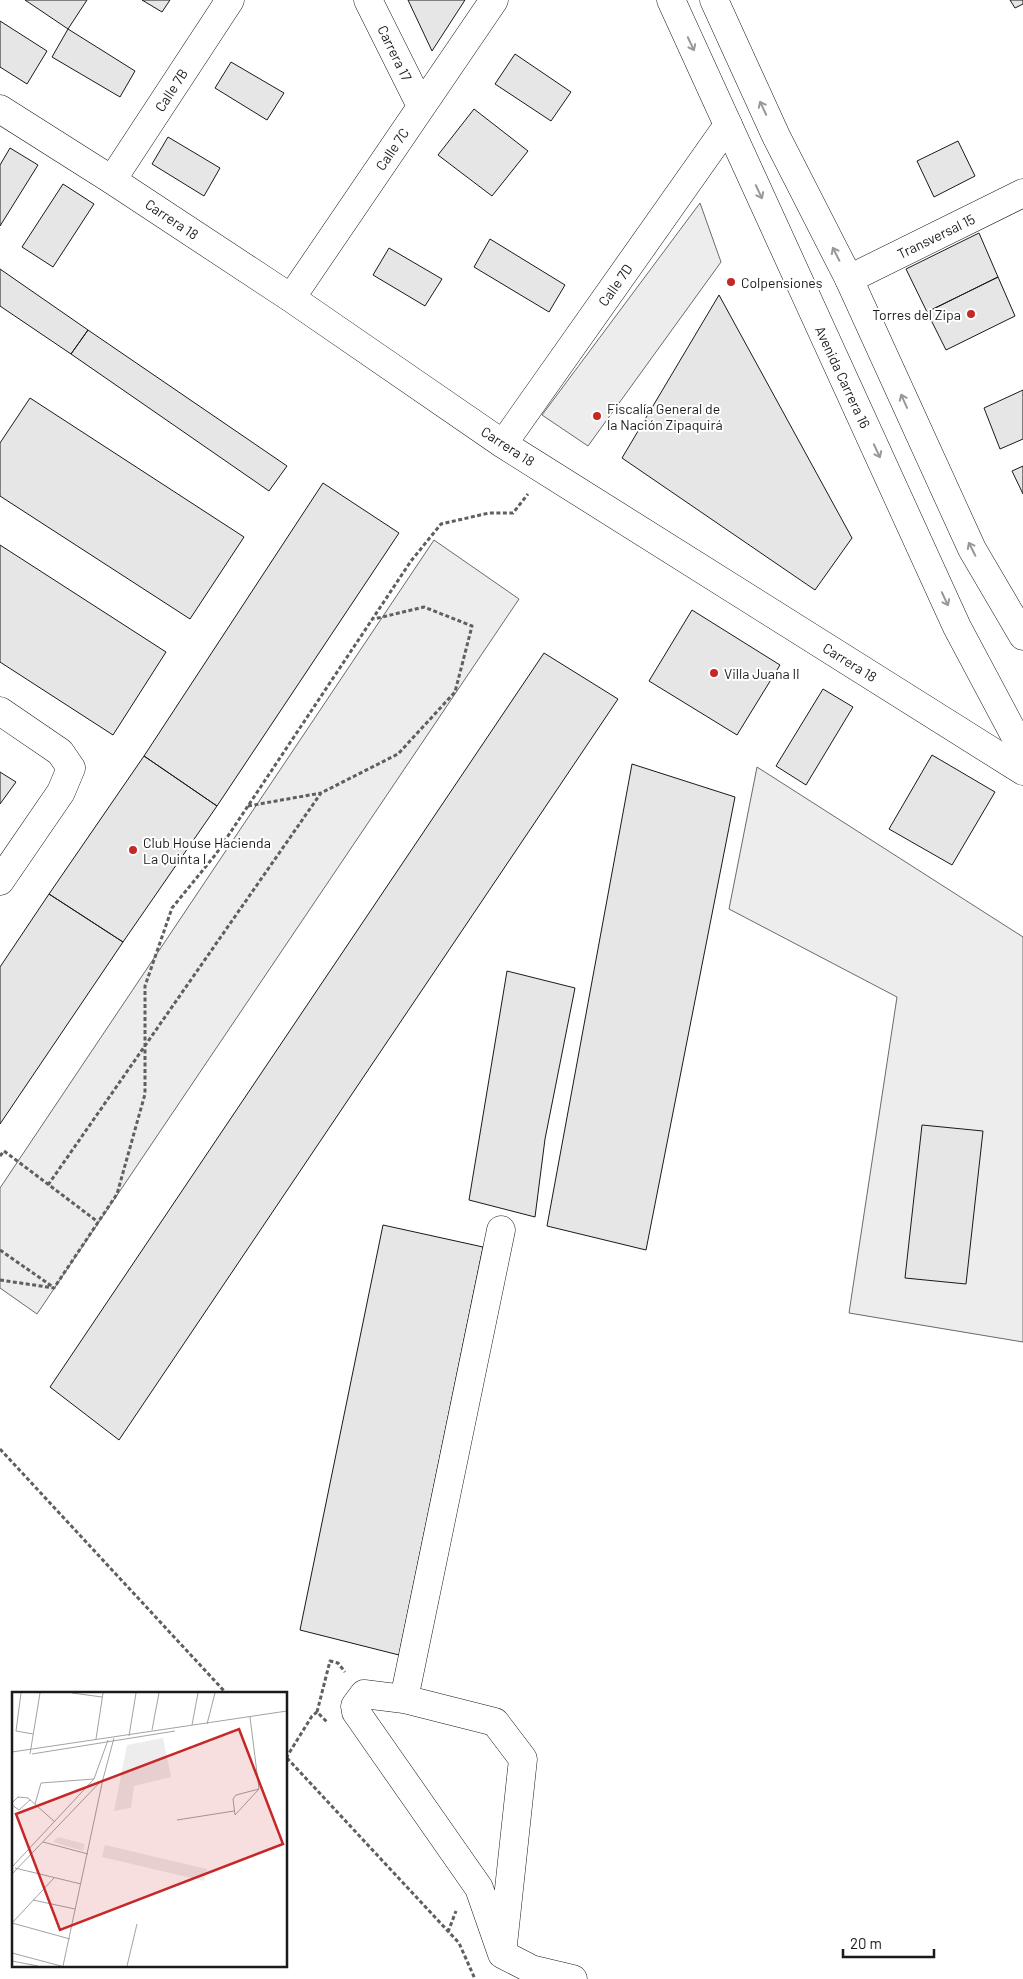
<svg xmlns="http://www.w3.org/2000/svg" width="1023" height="1979" font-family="Barlow,sans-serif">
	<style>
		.built { fill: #ededed; stroke: #6a6a6a }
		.building { fill: #e6e6e6; stroke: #1a1a1a }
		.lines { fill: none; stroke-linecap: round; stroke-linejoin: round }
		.minor-casing { stroke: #1a1a1a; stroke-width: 29 }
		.major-casing { stroke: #1a1a1a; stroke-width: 29 }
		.path { stroke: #5f5f5f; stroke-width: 3; stroke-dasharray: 4 2.5; stroke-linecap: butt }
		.minor { stroke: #fff; stroke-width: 28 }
		.major { stroke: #fff; stroke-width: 28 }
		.oneway { stroke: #989898 }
		.poi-dot { fill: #c62828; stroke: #fff; stroke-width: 2 }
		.labels { text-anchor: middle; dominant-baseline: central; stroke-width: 4; stroke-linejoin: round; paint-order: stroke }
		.street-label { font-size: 14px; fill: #1a1a1a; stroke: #fff }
		.poi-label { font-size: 14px; fill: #1a1a1a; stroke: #fff; text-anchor: start }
		.inset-road { fill: none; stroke: #a3a3a3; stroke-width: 1 }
		.view { fill: #c62828; fill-opacity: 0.15; stroke: #c62828; stroke-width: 2.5 }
		.inset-edge { fill: none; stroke: #1a1a1a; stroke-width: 2.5 }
	</style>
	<rect width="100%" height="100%" fill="#fff"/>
	<path class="built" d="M 700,203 L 721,262 L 588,446 L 542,415 Z
		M 434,540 L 519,599 L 37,1314 L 0,1288 L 0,1188 Z
		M 757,767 L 1023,937 L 1023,1342 L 849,1313 L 897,997 L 729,909 Z"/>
	<path class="building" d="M 25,0 L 87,0 L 68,29 Z
		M 142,0 L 170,0 L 162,12 Z
		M 408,0 L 465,0 L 432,51 Z
		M 1010,0 L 1023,0 L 1023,4 L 1015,8 Z
		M 0,21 L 47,51 L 27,84 L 0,67 Z
		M 68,29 L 135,71 L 120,97 L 52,57 Z
		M 515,54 L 571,92 L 551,121 L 495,84 Z
		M 231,62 L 284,93 L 267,120 L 215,88 Z
		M 474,109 L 528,151 L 492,196 L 438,155 Z
		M 168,137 L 220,168 L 204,196 L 152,164 Z
		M 958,141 L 975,176 L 934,197 L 917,161 Z
		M 10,148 L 38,165 L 0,226 L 0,165 Z
		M 63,184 L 94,204 L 53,267 L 22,247 Z
		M 979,233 L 998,277 L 927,312 L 906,269 Z
		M 490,239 L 565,285 L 549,312 L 474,267 Z
		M 389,248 L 442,279 L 425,306 L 373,275 Z
		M 0,269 L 88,330 L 71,354 L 0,306 Z
		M 998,277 L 1015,316 L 946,350 L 927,312 Z
		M 719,295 L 852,538 L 815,590 L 622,458 Z
		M 88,330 L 287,466 L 269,491 L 71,354 Z
		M 1023,390 L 1023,439 L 1000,449 L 984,408 Z
		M 30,398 L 244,537 L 190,619 L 0,496 L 0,443 Z
		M 1023,466 L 1023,494 L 1012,471 Z
		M 323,483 L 399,533 L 217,806 L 144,756 Z
		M 0,545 L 166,652 L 113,735 L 0,662 Z
		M 692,610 L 780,665 L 737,735 L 649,681 Z
		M 544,653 L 618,699 L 119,1440 L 50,1387 Z
		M 823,689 L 853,707 L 806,785 L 776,766 Z
		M 932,755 L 995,792 L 952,865 L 889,829 Z
		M 144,756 L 217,806 L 123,942 L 49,894 Z
		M 632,764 L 735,797 L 646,1250 L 547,1226 Z
		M 0,772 L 16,782 L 0,804 Z
		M 49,894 L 123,942 L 0,1124 L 0,967 Z
		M 507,971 L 575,988 L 545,1139 L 535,1217 L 469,1200 Z
		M 922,1125 L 983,1131 L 966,1284 L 905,1278 Z
		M 383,1225 L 483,1247 L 399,1655 L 300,1630 Z"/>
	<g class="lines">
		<g class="minor-casing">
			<path id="minor" d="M 368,0 L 421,106
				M 0,109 L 112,180 L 291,298 L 503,444 L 1023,771
				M 112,180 L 230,0
				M 849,279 L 1023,193
				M 291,298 L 494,0
				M 503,444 L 728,125
				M 0,711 L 60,752 L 71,768 L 61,792 L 0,881
				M 404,1699 L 501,1230
				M 502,1954 L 523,1759 L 495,1722 L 404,1699 L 364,1694 L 355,1706 L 356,1712 L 479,1888 L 502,1954 L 531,1969 L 573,1979"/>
		</g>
		<g class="major-casing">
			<path id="major" d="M 671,0 L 957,627 L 1023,751
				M 714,0 L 776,136 L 849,279 L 972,549 L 1023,636"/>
		</g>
		<path class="path" d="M 248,806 L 321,793
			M 0,1156 L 4,1151 L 98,1222
			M 48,1185 L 321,793 L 398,754 L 455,692 L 472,626 L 424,607 L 374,619
			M 0,1250 L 53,1287
			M 0,1280 L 54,1288 L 117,1194 L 145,1094 L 145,986 L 172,908 L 216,854 L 411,561 L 441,524 L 489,513 L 513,513 L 528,494
			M 0,1449 L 226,1693
			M 317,1712 L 330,1661 L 338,1663 L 345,1672
			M 286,1758 L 312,1716 L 317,1712 L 327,1722
			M 287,1758 L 459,1943 L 475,1979
			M 448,1932 L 456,1911"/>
		<use href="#minor" class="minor"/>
		<use href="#major" class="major"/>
	</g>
	<defs><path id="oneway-shaft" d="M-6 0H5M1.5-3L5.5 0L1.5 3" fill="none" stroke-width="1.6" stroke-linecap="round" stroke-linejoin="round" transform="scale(1.25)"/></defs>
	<g class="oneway">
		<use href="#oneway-shaft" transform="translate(691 44) rotate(65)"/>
		<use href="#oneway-shaft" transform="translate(763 108) rotate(-115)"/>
		<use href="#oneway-shaft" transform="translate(759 192) rotate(65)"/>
		<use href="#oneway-shaft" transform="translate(836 254) rotate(-117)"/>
		<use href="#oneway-shaft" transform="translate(904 401) rotate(-114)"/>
		<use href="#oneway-shaft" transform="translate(877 451) rotate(65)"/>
		<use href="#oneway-shaft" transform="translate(972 549) rotate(-117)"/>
		<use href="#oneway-shaft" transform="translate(945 599) rotate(65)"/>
	</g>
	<g class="poi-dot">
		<circle cx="731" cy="282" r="5"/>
		<circle cx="971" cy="314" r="5"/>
		<circle cx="597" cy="416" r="5"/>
		<circle cx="714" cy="673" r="5"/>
		<circle cx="133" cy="850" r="5"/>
	</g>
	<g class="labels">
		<g class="street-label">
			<text transform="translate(395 53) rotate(64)">Carrera 17</text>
			<text transform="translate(171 90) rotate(-57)">Calle 7B</text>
			<text transform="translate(392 149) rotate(-56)">Calle 7C</text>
			<text transform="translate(172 219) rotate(34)">Carrera 18</text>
			<text transform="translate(936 236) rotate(-26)">Transversal 15</text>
			<text transform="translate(615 285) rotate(-55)">Calle 7D</text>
			<text transform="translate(843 377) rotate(65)">Avenida Carrera 16</text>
			<text transform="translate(508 446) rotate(33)">Carrera 18</text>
			<text transform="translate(850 662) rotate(32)">Carrera 18</text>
		</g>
		<g class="poi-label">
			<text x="741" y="282">Colpensiones</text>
			<text x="961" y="314" text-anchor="end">Torres del Zipa</text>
			<text x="607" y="408">Fiscalía General de<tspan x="607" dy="16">la Nación Zipaquirá</tspan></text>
			<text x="724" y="673">Villa Juana II</text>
			<text x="143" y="842">Club House Hacienda<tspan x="143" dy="16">La Quinta I</tspan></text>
		</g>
	</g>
	<g transform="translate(12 1692)">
		<rect width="275" height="275" fill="#fff"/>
		<path d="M 151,46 L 159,85 L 122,94 L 119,116 L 102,119 L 115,53 ZM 46,145 L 73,152 L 71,159 L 41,150 ZM 93,153 L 195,177 L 192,189 L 90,165 Z" fill="#ededed"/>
		<path class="inset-road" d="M 9,1 L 4,39 L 21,42M 60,1 L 90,5M 238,25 L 247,97 L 223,123 L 221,107 L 224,103 L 247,97M 195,32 L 203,1M 180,33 L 186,1M 140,38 L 147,1M 117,44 L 124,1M 84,47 L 91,1M 0,60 L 275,19M 18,62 L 28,1M 20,62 L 163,39M 0,111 L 6,105 L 16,106 L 43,130M 23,112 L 29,91 L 82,87M 0,113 L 7,118 L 18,108M 165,128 L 222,119M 31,150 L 76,162M 0,175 L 82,87 L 96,48M 3,176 L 69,192M 0,182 L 91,87 L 102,46M 21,208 L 63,217M 0,231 L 42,186M 0,231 L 58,247M 0,261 L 49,274M 0,269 L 26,274M 51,274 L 91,87M 115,274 L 125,232"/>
		<path class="view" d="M 227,37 L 271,152 L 48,238 L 4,122 Z"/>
		<rect width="275" height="275" class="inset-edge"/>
	</g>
	<path d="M843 1949v8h91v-8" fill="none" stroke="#1a1a1a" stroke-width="2.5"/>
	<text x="850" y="1949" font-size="15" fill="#1a1a1a" stroke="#ffffff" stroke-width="4" paint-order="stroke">20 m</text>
</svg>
